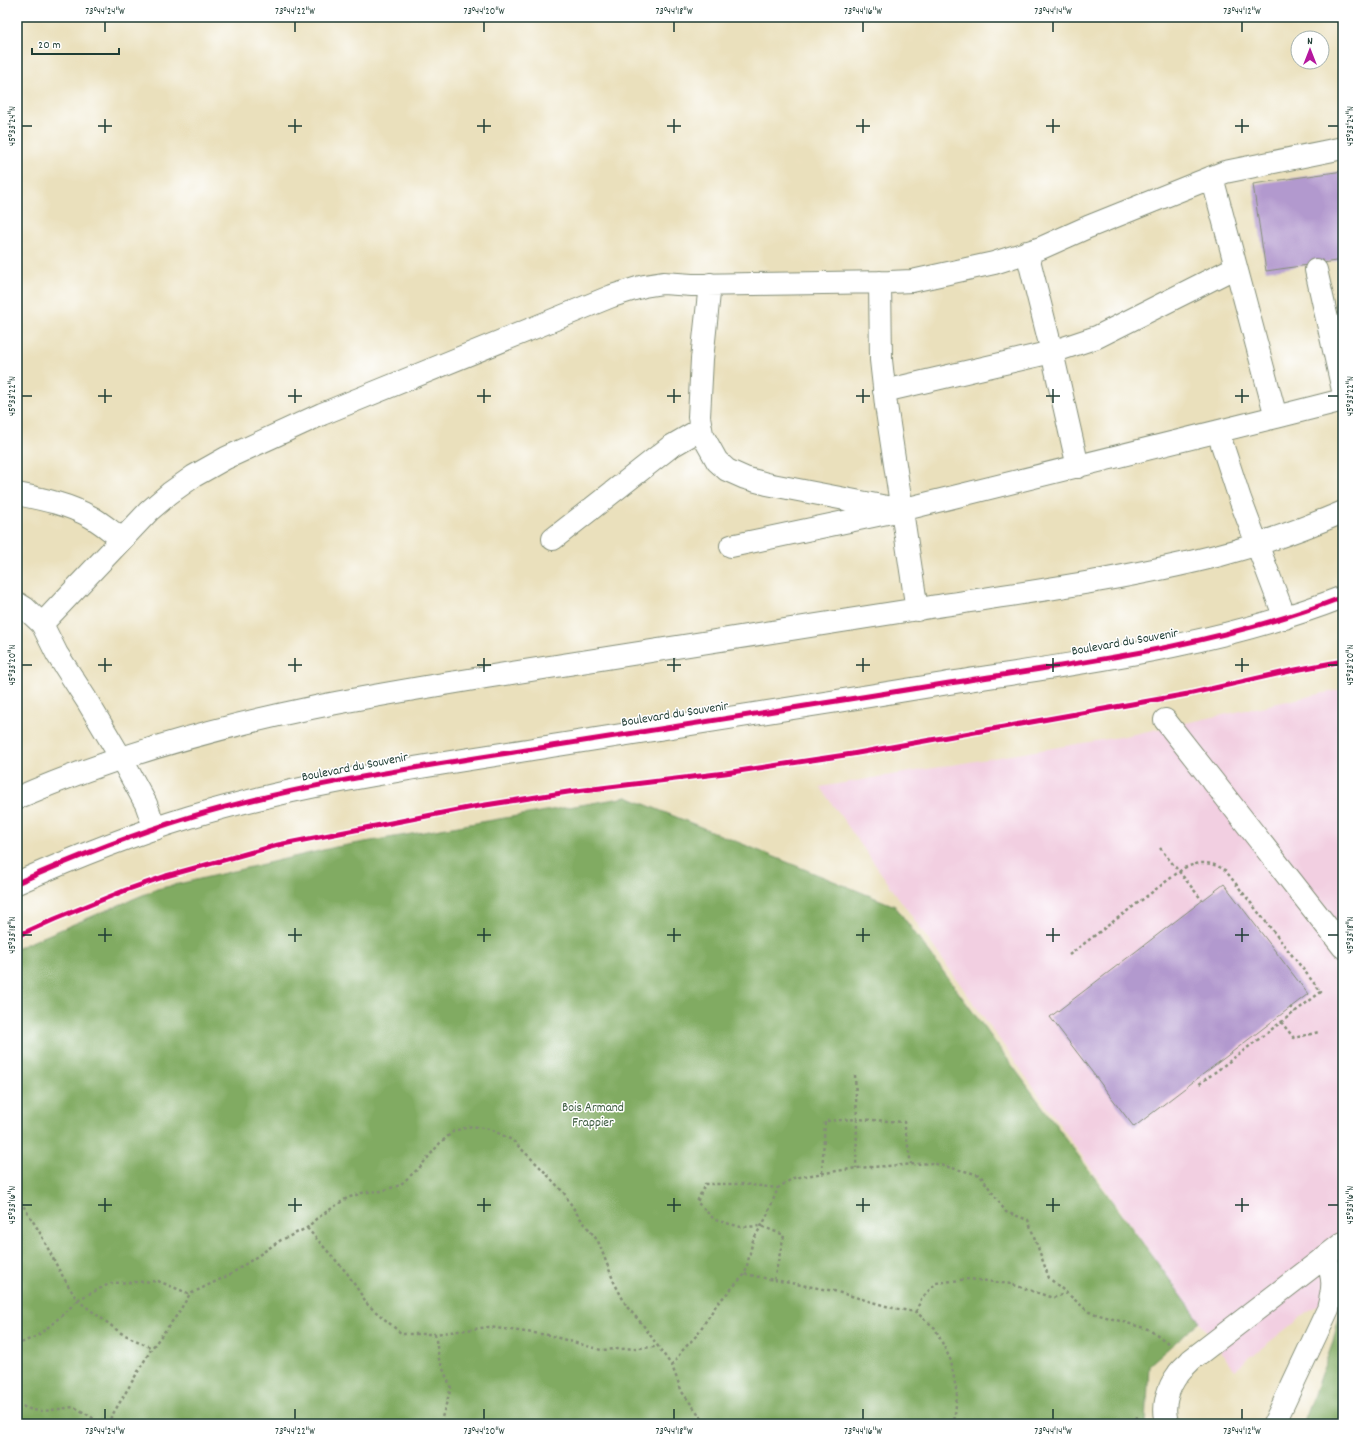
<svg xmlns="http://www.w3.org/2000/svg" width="1360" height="1441" font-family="Dekko,sans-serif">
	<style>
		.built { fill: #f2cfe1 }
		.forest { fill: #81ab62; stroke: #50744b }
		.building { fill: #b299ce }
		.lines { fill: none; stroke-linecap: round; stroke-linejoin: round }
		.minor-casing { stroke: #848e78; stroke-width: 24 }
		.path { stroke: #848e78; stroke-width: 2.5; stroke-dasharray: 3 3; stroke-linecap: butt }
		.minor { stroke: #fff; stroke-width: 22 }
		.cycleway-casing { stroke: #fff; stroke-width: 8 }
		.cycleway { stroke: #d6006c; stroke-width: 5 }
		.ticks { fill: none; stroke: #1f3d34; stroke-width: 1.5 }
		.labels { text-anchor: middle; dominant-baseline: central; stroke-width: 3; stroke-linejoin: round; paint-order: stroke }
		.street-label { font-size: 13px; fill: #1f3d34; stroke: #fff }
		.park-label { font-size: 13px; fill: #405f43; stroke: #fff }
		.neatline { fill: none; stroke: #1f3d34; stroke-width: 1.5 }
		.ticks-label { font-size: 10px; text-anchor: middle; fill: #1f3d34 }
	</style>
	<rect width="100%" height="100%" fill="#fff"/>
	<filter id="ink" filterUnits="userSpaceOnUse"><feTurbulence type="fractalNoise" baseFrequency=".025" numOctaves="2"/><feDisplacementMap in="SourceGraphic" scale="8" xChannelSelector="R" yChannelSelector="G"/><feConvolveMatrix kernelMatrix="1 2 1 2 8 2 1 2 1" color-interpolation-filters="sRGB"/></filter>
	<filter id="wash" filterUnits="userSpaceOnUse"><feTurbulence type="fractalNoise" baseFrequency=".012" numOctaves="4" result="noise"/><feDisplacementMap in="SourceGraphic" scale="16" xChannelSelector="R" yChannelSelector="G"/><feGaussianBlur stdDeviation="0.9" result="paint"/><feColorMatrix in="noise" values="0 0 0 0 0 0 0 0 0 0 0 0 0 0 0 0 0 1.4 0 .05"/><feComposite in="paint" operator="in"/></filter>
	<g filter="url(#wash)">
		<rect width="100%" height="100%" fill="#eae0bc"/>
		<path class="built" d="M 1343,689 L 1343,1284 L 1234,1370 L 820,787 L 1125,736 Z"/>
		<path class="forest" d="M 627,797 L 895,906 L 1200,1321 L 1149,1365 L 1146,1424 L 17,1424 L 17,948 L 157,889 L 336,847 Z
			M 1343,1299 L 1343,1424 L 1303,1424 L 1333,1342 Z"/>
		<g id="blocks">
			<path class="building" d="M 1343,171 L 1343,260 L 1266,271 L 1253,184 Z
				M 1224,884 L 1308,994 L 1134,1127 L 1050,1017 Z"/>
		</g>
	</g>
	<g filter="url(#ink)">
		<use href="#blocks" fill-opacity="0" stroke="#848e78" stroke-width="1"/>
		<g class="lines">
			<g class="minor-casing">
				<path id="minor" d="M 1027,252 L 1052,352 L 1078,467
					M 1316,270 L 1343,390
					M 880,282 L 881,360 L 886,405 L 917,610
					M 710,284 L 702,359 L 699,417 L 702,434 L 717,461 L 727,470 L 745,478 L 767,484 L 892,508
					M 884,391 L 1052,352 L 1097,337 L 1236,267
					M 1276,417 L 1343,400
					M 1218,432 L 1240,499 L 1285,618
					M 17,494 C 42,499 68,504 91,517 C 102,523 112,532 122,539
					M 553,539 L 670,447 L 701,429
					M 731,546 L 901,510 L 1276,417 L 1212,177
					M 17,603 L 25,608 L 42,624 L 57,654 L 86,699 L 121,758 L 146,804 L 155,829
					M 42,624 L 149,511 L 170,493 L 194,476 L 226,458 L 322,414 L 612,296 L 644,286 L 663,283 L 692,285 L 889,282 L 912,281 L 994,263 L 1041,248 L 1088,227 L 1225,172 L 1343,148
					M 1165,720 L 1343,947
					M 17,798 C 111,757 210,729 311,708 C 369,696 427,687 486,677 C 634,653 783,631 931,607 C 1028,592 1126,579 1220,555 C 1262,544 1303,529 1343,512
					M 17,883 C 73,858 131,835 190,817 C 310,781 435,765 558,745 C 687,724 815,705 943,684 C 1078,663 1215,647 1343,597
					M 1168,1424 C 1161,1408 1168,1387 1178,1374 C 1181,1369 1187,1365 1191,1360 L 1343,1243
					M 1274,1424 L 1328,1309 C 1334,1286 1334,1279 1326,1257"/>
			</g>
			<path class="path" d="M 1160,848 L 1202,900
				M 1069,955 L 1184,868 C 1201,861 1209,861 1225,870 L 1321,992 L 1198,1085
				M 1290,1007 L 1295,1012
				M 1281,1022 L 1294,1038 L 1319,1032
				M 855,1075 L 857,1119 L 904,1122 L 911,1164
				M 822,1173 L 825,1121 L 857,1119 L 856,1168
				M 17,1196 L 39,1231 L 59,1270 L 77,1300 L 121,1333 L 152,1348
				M 307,1228 L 347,1273 L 368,1305 L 402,1334 L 435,1334 L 489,1327 L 548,1335 L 601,1350 L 657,1347
				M 745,1274 L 774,1280 L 784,1235 L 761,1226 L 741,1227 L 715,1220 L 697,1202 L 705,1184 L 743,1184 L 778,1188
				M 774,1280 L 834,1291 L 893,1308 L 916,1312 L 935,1328 L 951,1361 L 957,1395 L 954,1424
				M 916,1312 L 921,1299 L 936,1283 L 969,1279 L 1011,1284 L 1053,1298 L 1067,1293
				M 435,1334 L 439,1359 L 451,1388 L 440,1424
				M 17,1347 L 21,1343 L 37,1336 L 52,1324 L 69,1309 L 77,1300 L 111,1283 L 158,1281 L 190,1294
				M 672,1366 L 681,1352 L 696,1336 L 717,1304 L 745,1274 L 753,1240 L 766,1218 L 778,1188 L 793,1178 L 856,1168 L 932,1163 L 980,1175 L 1006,1212 L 1028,1220 L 1049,1278 L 1089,1312 L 1151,1330 L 1169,1344
				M 17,1404 L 32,1410 L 44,1411 L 74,1407 L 90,1416 L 101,1424
				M 107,1424 L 152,1348 L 177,1315 L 190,1294 L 231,1274 L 281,1240 L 307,1228 L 316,1219 L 347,1198 L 365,1192 L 382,1191 L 400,1185 L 420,1167 L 440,1143 L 454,1131 L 472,1126 L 490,1129 L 512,1140 L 540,1167 L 564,1193 L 577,1214 L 598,1241 L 614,1282 L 627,1307 L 643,1325 L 672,1366 L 682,1392 L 706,1424
				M 1133,1424 L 1135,1419 L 1140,1415"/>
			<use href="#minor" class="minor"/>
			<g class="cycleway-casing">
				<path id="cycleway" d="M 17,883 C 73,858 131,835 190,817 C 310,781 435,765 558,745 C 687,724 815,705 943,684 C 1078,663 1215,647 1343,597
					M 17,936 L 55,919 L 126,890 L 166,876 L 278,845 L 473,807 L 568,792 L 725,773 L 852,754 L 1188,694 L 1290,671 L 1343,661"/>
			</g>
			<use href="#cycleway" class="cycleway"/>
		</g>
	</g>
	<path class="ticks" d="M 105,22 L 105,32M 295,22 L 295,32M 484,22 L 484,32M 674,22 L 674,32M 863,22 L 863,32M 1053,22 L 1053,32M 1242,22 L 1242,32M 105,119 L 105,133M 295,119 L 295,133M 484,119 L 484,133M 674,119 L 674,133M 863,119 L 863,133M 1053,119 L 1053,133M 1242,119 L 1242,133M 22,126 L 32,126M 98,126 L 112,126M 288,126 L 302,126M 477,126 L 491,126M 667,126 L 681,126M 856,126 L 870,126M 1046,126 L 1060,126M 1235,126 L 1249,126M 1328,126 L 1338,126M 105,389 L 105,403M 295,389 L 295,403M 484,389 L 484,403M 674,389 L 674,403M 863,389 L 863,403M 1053,389 L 1053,403M 1242,389 L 1242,403M 22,396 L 32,396M 98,396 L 112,396M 288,396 L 302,396M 477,396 L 491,396M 667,396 L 681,396M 856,396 L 870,396M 1046,396 L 1060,396M 1235,396 L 1249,396M 1328,396 L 1338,396M 105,658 L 105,672M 295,658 L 295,672M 484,658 L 484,672M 674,658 L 674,672M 863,658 L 863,672M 1053,658 L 1053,672M 1242,658 L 1242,672M 22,665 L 32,665M 98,665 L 112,665M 288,665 L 302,665M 477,665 L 491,665M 667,665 L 681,665M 856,665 L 870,665M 1046,665 L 1060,665M 1235,665 L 1249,665M 1328,665 L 1338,665M 105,928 L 105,942M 295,928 L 295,942M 484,928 L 484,942M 674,928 L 674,942M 863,928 L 863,942M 1053,928 L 1053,942M 1242,928 L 1242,942M 22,935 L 32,935M 98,935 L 112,935M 288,935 L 302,935M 477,935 L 491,935M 667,935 L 681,935M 856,935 L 870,935M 1046,935 L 1060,935M 1235,935 L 1249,935M 1328,935 L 1338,935M 105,1198 L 105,1212M 295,1198 L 295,1212M 484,1198 L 484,1212M 674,1198 L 674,1212M 863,1198 L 863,1212M 1053,1198 L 1053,1212M 1242,1198 L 1242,1212M 22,1205 L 32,1205M 98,1205 L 112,1205M 288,1205 L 302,1205M 477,1205 L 491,1205M 667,1205 L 681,1205M 856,1205 L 870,1205M 1046,1205 L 1060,1205M 1235,1205 L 1249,1205M 1328,1205 L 1338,1205M 105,1409 L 105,1419M 295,1409 L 295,1419M 484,1409 L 484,1419M 674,1409 L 674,1419M 863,1409 L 863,1419M 1053,1409 L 1053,1419M 1242,1409 L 1242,1419"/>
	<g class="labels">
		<g class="street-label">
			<text transform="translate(1125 643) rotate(-10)">Boulevard du Souvenir</text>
			<text transform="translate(675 715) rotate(-9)">Boulevard du Souvenir</text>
			<text transform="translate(355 768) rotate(-11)">Boulevard du Souvenir</text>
		</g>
		<g class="park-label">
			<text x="593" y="1108">Bois Armand<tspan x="593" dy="15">Frappier</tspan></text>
		</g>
	</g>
	<rect width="1360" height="1441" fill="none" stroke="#fff" stroke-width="44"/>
	<g transform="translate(1310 50)"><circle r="19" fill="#ffffff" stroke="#a5b1ae"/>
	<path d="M0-3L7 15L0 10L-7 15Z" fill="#b5179e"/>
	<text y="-6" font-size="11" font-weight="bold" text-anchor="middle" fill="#1f3d34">N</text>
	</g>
	<path d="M32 48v6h87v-6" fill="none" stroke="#1f3d34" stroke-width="2"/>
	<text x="38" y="48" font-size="12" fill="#1f3d34" stroke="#ffffff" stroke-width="3" paint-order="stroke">20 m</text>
	<rect x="22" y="22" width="1316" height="1397" class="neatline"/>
	<g class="ticks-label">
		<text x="105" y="14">73°44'24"W</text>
		<text x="295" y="14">73°44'22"W</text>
		<text x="484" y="14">73°44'20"W</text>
		<text x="674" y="14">73°44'18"W</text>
		<text x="863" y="14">73°44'16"W</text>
		<text x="1053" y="14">73°44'14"W</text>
		<text x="1242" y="14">73°44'12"W</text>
		<text transform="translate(11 126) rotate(-90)" y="4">45°33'24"N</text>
		<text transform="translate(1349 126) rotate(-90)" y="4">45°33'24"N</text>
		<text transform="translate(11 396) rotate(-90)" y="4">45°33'22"N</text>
		<text transform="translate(1349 396) rotate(-90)" y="4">45°33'22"N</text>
		<text transform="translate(11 665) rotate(-90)" y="4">45°33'20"N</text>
		<text transform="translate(1349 665) rotate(-90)" y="4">45°33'20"N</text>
		<text transform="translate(11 935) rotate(-90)" y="4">45°33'18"N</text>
		<text transform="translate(1349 935) rotate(-90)" y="4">45°33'18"N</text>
		<text transform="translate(11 1205) rotate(-90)" y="4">45°33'16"N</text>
		<text transform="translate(1349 1205) rotate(-90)" y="4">45°33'16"N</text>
		<text x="105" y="1434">73°44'24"W</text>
		<text x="295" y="1434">73°44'22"W</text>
		<text x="484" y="1434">73°44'20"W</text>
		<text x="674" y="1434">73°44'18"W</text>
		<text x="863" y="1434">73°44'16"W</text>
		<text x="1053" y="1434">73°44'14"W</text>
		<text x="1242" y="1434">73°44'12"W</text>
	</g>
</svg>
